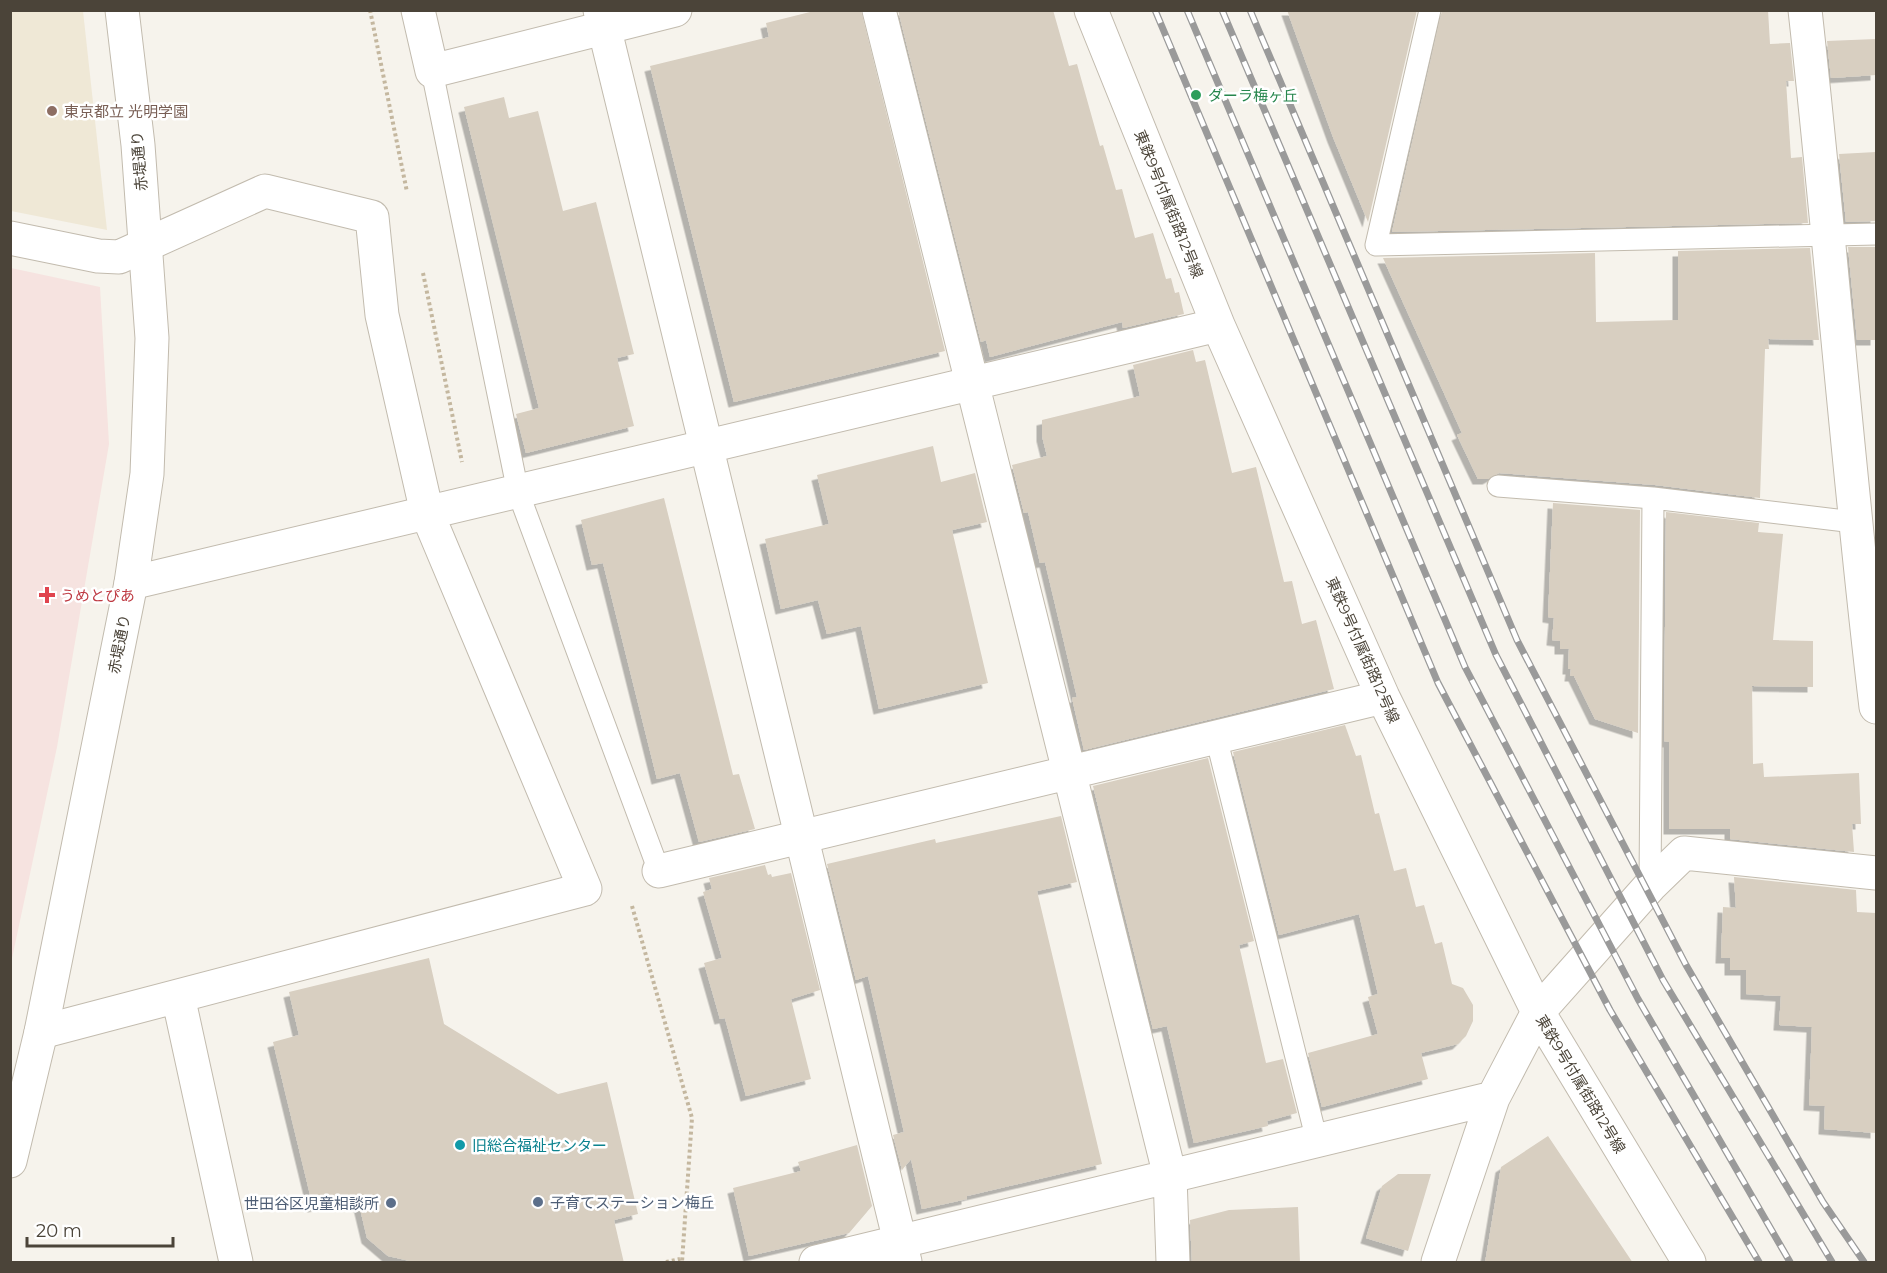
<svg xmlns="http://www.w3.org/2000/svg" width="1887" height="1273" font-family="Montserrat,'Noto Sans JP',sans-serif">
	<style>
		.education { fill: #efe8d6 }
		.medical { fill: #f6e3e0 }
		.building { fill: #d8cfc1; filter: url(#shadow) }
		.lines { fill: none; stroke-linecap: round; stroke-linejoin: round }
		.service-casing { stroke: #c2bbae; stroke-width: 23 }
		.minor-casing { stroke: #c2bbae; stroke-width: 35 }
		.tertiary-casing { stroke: #c2bbae; stroke-width: 35 }
		.path { stroke: #c4b79f; stroke-width: 4; stroke-dasharray: 3 3; stroke-linecap: butt }
		.service { stroke: #fff; stroke-width: 21 }
		.minor { stroke: #fff; stroke-width: 33 }
		.tertiary { stroke: #fff; stroke-width: 33 }
		.rail-casing { stroke: #9a9a9a; stroke-width: 7 }
		.rail { stroke: #fff; stroke-width: 4.5; stroke-dasharray: 14; stroke-linecap: butt }
		.leisure-dot { fill: #2e9e5b; stroke: #fff; stroke-width: 2 }
		.education-dot { fill: #8d6e63; stroke: #fff; stroke-width: 2 }
		.health-dot { fill: #e0444e; stroke: #fff; stroke-width: 2 }
		.culture-dot { fill: #0f9aa8; stroke: #fff; stroke-width: 2 }
		.service-dot { fill: #5c6f8a; stroke: #fff; stroke-width: 2 }
		.labels { text-anchor: middle; dominant-baseline: central; stroke-width: 5; stroke-linejoin: round; paint-order: stroke }
		.leisure-label { font-size: 15px; fill: #27864d; stroke: #fff; text-anchor: start }
		.education-label { font-size: 15px; fill: #785e54; stroke: #fff; text-anchor: start }
		.street-label { font-size: 15px; fill: #4b4439; stroke: #fff }
		.health-label { font-size: 15px; fill: #be3a42; stroke: #fff; text-anchor: start }
		.culture-label { font-size: 15px; fill: #0d838f; stroke: #fff; text-anchor: start }
		.service-label { font-size: 15px; fill: #4e5e75; stroke: #fff; text-anchor: start }
	</style>
	<defs>
		<filter id="shadow"><feDropShadow dx="-5.5" dy="5.5" stdDeviation="0" flood-color="#0004"/></filter>
	</defs>
	<rect width="100%" height="100%" fill="#f6f3ec"/>
	<path class="education" d="M 10,11 L 83,11 L 107,230 L 11,211 Z"/>
	<path class="medical" d="M 11,268 L 100,287 L 109,444 L 57,747 L 11,963 Z"/>
	<path class="building" d="M 818,10 L 861,10 L 945,351 L 734,402 L 650,66 L 769,37 L 766,23 Z
		M 898,10 L 1053,10 L 1069,66 L 1077,64 L 1100,146 L 1103,145 L 1116,190 L 1122,189 L 1135,238 L 1153,233 L 1166,279 L 1171,278 L 1175,293 L 1179,292 L 1184,314 L 1123,328 L 1122,322 L 990,357 L 986,340 L 981,342 Z
		M 1287,10 L 1417,10 L 1368,222 L 1333,137 Z
		M 1442,10 L 1768,10 L 1770,44 L 1790,43 L 1794,81 L 1786,81 L 1791,158 L 1802,157 L 1808,223 L 1392,232 Z
		M 1876,39 L 1876,75 L 1831,78 L 1827,41 Z
		M 504,97 L 509,118 L 538,111 L 563,211 L 596,202 L 634,354 L 617,358 L 634,426 L 526,453 L 516,414 L 539,408 L 464,107 Z
		M 1876,152 L 1876,221 L 1846,222 L 1839,154 Z
		M 1848,247 L 1876,247 L 1876,340 L 1857,340 Z
		M 1810,248 L 1819,340 L 1768,339 L 1769,349 L 1765,349 L 1760,498 L 1655,485 L 1499,473 L 1488,479 L 1478,479 L 1457,435 L 1462,433 L 1383,258 L 1595,253 L 1596,322 L 1678,320 L 1678,251 Z
		M 1193,350 L 1196,362 L 1205,360 L 1232,473 L 1256,467 L 1284,582 L 1292,581 L 1302,624 L 1316,620 L 1334,689 L 1084,750 L 1072,698 L 1077,697 L 1045,562 L 1040,563 L 1028,512 L 1024,513 L 1012,465 L 1047,456 L 1042,436 L 1042,420 L 1140,396 L 1133,365 Z
		M 933,446 L 941,482 L 975,473 L 987,522 L 952,530 L 988,683 L 879,709 L 861,626 L 827,634 L 818,600 L 781,609 L 765,539 L 829,524 L 817,475 Z
		M 664,498 L 733,775 L 739,774 L 755,829 L 699,842 L 680,773 L 657,779 L 603,563 L 592,565 L 581,520 Z
		M 1553,503 L 1640,510 L 1638,733 L 1595,719 L 1574,676 L 1570,676 L 1571,669 L 1568,669 L 1569,649 L 1560,649 L 1560,641 L 1552,640 L 1554,618 L 1548,617 Z
		M 1666,512 L 1759,523 L 1758,532 L 1783,534 L 1773,640 L 1813,641 L 1813,687 L 1752,686 L 1753,764 L 1763,763 L 1764,777 L 1859,773 L 1861,824 L 1852,824 L 1854,852 L 1730,839 L 1730,829 L 1669,829 L 1669,742 L 1664,741 Z
		M 1345,725 L 1356,756 L 1361,755 L 1375,814 L 1379,813 L 1394,871 L 1406,868 L 1416,907 L 1424,905 L 1435,944 L 1442,942 L 1452,984 L 1463,988 L 1473,1005 L 1473,1021 L 1466,1036 L 1458,1044 L 1421,1053 L 1428,1079 L 1322,1107 L 1308,1053 L 1378,1034 L 1368,997 L 1378,994 L 1359,914 L 1279,935 L 1233,752 Z
		M 1208,758 L 1254,941 L 1239,945 L 1266,1063 L 1283,1059 L 1297,1113 L 1267,1121 L 1268,1126 L 1194,1143 L 1167,1026 L 1153,1029 L 1093,786 Z
		M 1061,816 L 1077,882 L 1037,891 L 1102,1164 L 967,1196 L 967,1199 L 922,1209 L 911,1159 L 902,1170 L 893,1135 L 904,1132 L 868,976 L 856,980 L 827,864 L 935,839 L 936,843 Z
		M 765,865 L 768,875 L 771,874 L 772,877 L 791,873 L 820,990 L 791,999 L 811,1079 L 746,1096 L 725,1018 L 720,1019 L 704,963 L 722,958 L 703,892 L 712,889 L 709,878 Z
		M 1734,877 L 1856,890 L 1857,912 L 1876,913 L 1876,1133 L 1824,1129 L 1825,1106 L 1809,1105 L 1812,1027 L 1779,1025 L 1781,996 L 1746,994 L 1746,970 L 1730,970 L 1730,958 L 1721,958 L 1723,907 L 1736,908 Z
		M 429,958 L 444,1024 L 558,1094 L 607,1082 L 638,1214 L 614,1220 L 624,1263 L 419,1263 L 388,1256 L 367,1238 L 357,1196 L 313,1207 L 273,1042 L 299,1035 L 289,992 Z
		M 1548,1136 L 1633,1263 L 1485,1263 L 1501,1167 Z
		M 857,1145 L 872,1206 L 849,1233 L 749,1256 L 733,1188 L 801,1171 L 798,1162 Z
		M 1398,1174 L 1431,1174 L 1408,1251 L 1366,1238 L 1382,1186 Z
		M 1298,1207 L 1300,1263 L 1192,1263 L 1190,1220 L 1229,1210 Z"/>
	<g class="lines">
		<g class="service-casing">
			<path id="service" d="M 1430,10 L 1376,245 L 1876,234
				M 432,71 L 518,492 L 659,871
				M 1498,486 L 1653,498 L 1854,522
				M 1216,737 L 1317,1141
				M 1650,886 L 1653,498"/>
		</g>
		<g class="minor-casing">
			<path id="minor" d="M 418,10 L 432,71 L 675,10
				M 879,10 L 1170,1176 L 1173,1262
				M 1091,10 L 1218,325 L 1383,697 L 1538,1012 L 1689,1262
				M 1805,10 C 1831,243 1848,475 1876,707
				M 10,238 L 98,256 L 119,257 L 265,191 L 372,217 L 382,315 L 427,513 L 585,889 L 41,1032
				M 131,583 L 1218,325
				M 659,871 L 1383,697
				M 178,996 L 236,1262
				M 816,1262 L 1493,1098
				M 1438,1262 L 1493,1098 L 1538,1012 L 1650,886 L 1684,853 L 1876,873"/>
		</g>
		<g class="tertiary-casing">
			<path id="tertiary" d="M 600,10 L 905,1262
				M 10,1161 L 41,1032 L 131,583 L 147,474 L 152,338 L 138,145 L 122,10"/>
		</g>
		<path class="path" d="M 370,10 L 407,192
			M 423,273 L 462,462
			M 632,906 L 692,1118 L 682,1262
			M 666,1262 L 680,1259"/>
		<use href="#service" class="service"/>
		<use href="#minor" class="minor"/>
		<use href="#tertiary" class="tertiary"/>
		<g class="rail-casing">
			<path id="rail" d="M 1155,10 L 1438,683 L 1610,1010 L 1759,1262
				M 1187,10 L 1465,667 L 1638,999 L 1790,1262
				M 1222,10 L 1496,655 L 1663,980 L 1832,1262
				M 1250,10 L 1517,640 L 1686,965 L 1823,1202 L 1864,1262"/>
		</g>
		<use href="#rail" class="rail"/>
	</g>
	<circle class="leisure-dot" cx="1196" cy="95" r="6"/>
	<circle class="education-dot" cx="52" cy="111" r="6"/>
	<path class="health-dot" d="M44 586h6v6h6v6h-6v6h-6v-6h-6v-6h6z"/>
	<circle class="culture-dot" cx="460" cy="1145" r="6"/>
	<g class="service-dot">
		<circle cx="538" cy="1202" r="6"/>
		<circle cx="391" cy="1203" r="6"/>
	</g>
	<g class="labels">
		<g class="leisure-label">
			<text x="1208" y="95">ダーラ梅ヶ丘</text>
		</g>
		<g class="education-label">
			<text x="64" y="111">東京都立 光明学園</text>
		</g>
		<g class="street-label">
			<text transform="translate(139 161) rotate(-95)">赤堤通り</text>
			<text transform="translate(1169 204) rotate(68)">東鉄9号付属街路12号線</text>
			<text transform="translate(119 644) rotate(-79)">赤堤通り</text>
			<text transform="translate(1363 650) rotate(66)">東鉄9号付属街路12号線</text>
			<text transform="translate(1581 1084) rotate(59)">東鉄9号付属街路12号線</text>
		</g>
		<g class="health-label">
			<text x="60" y="595">うめとぴあ</text>
		</g>
		<g class="culture-label">
			<text x="472" y="1145">旧総合福祉センター</text>
		</g>
		<g class="service-label">
			<text x="550" y="1202">子育てステーション梅丘</text>
			<text x="379" y="1203" text-anchor="end">世田谷区児童相談所</text>
		</g>
	</g>
	<rect width="1887" height="1273" fill="none" stroke="#4b4439" stroke-width="24"/>
	<path d="M27 1237v9h146v-9" fill="none" stroke="#4b4439" stroke-width="3"/>
	<text x="36" y="1237" font-size="18" fill="#4b4439" stroke="#ffffff" stroke-width="4.5" paint-order="stroke">20 m</text>
</svg>
